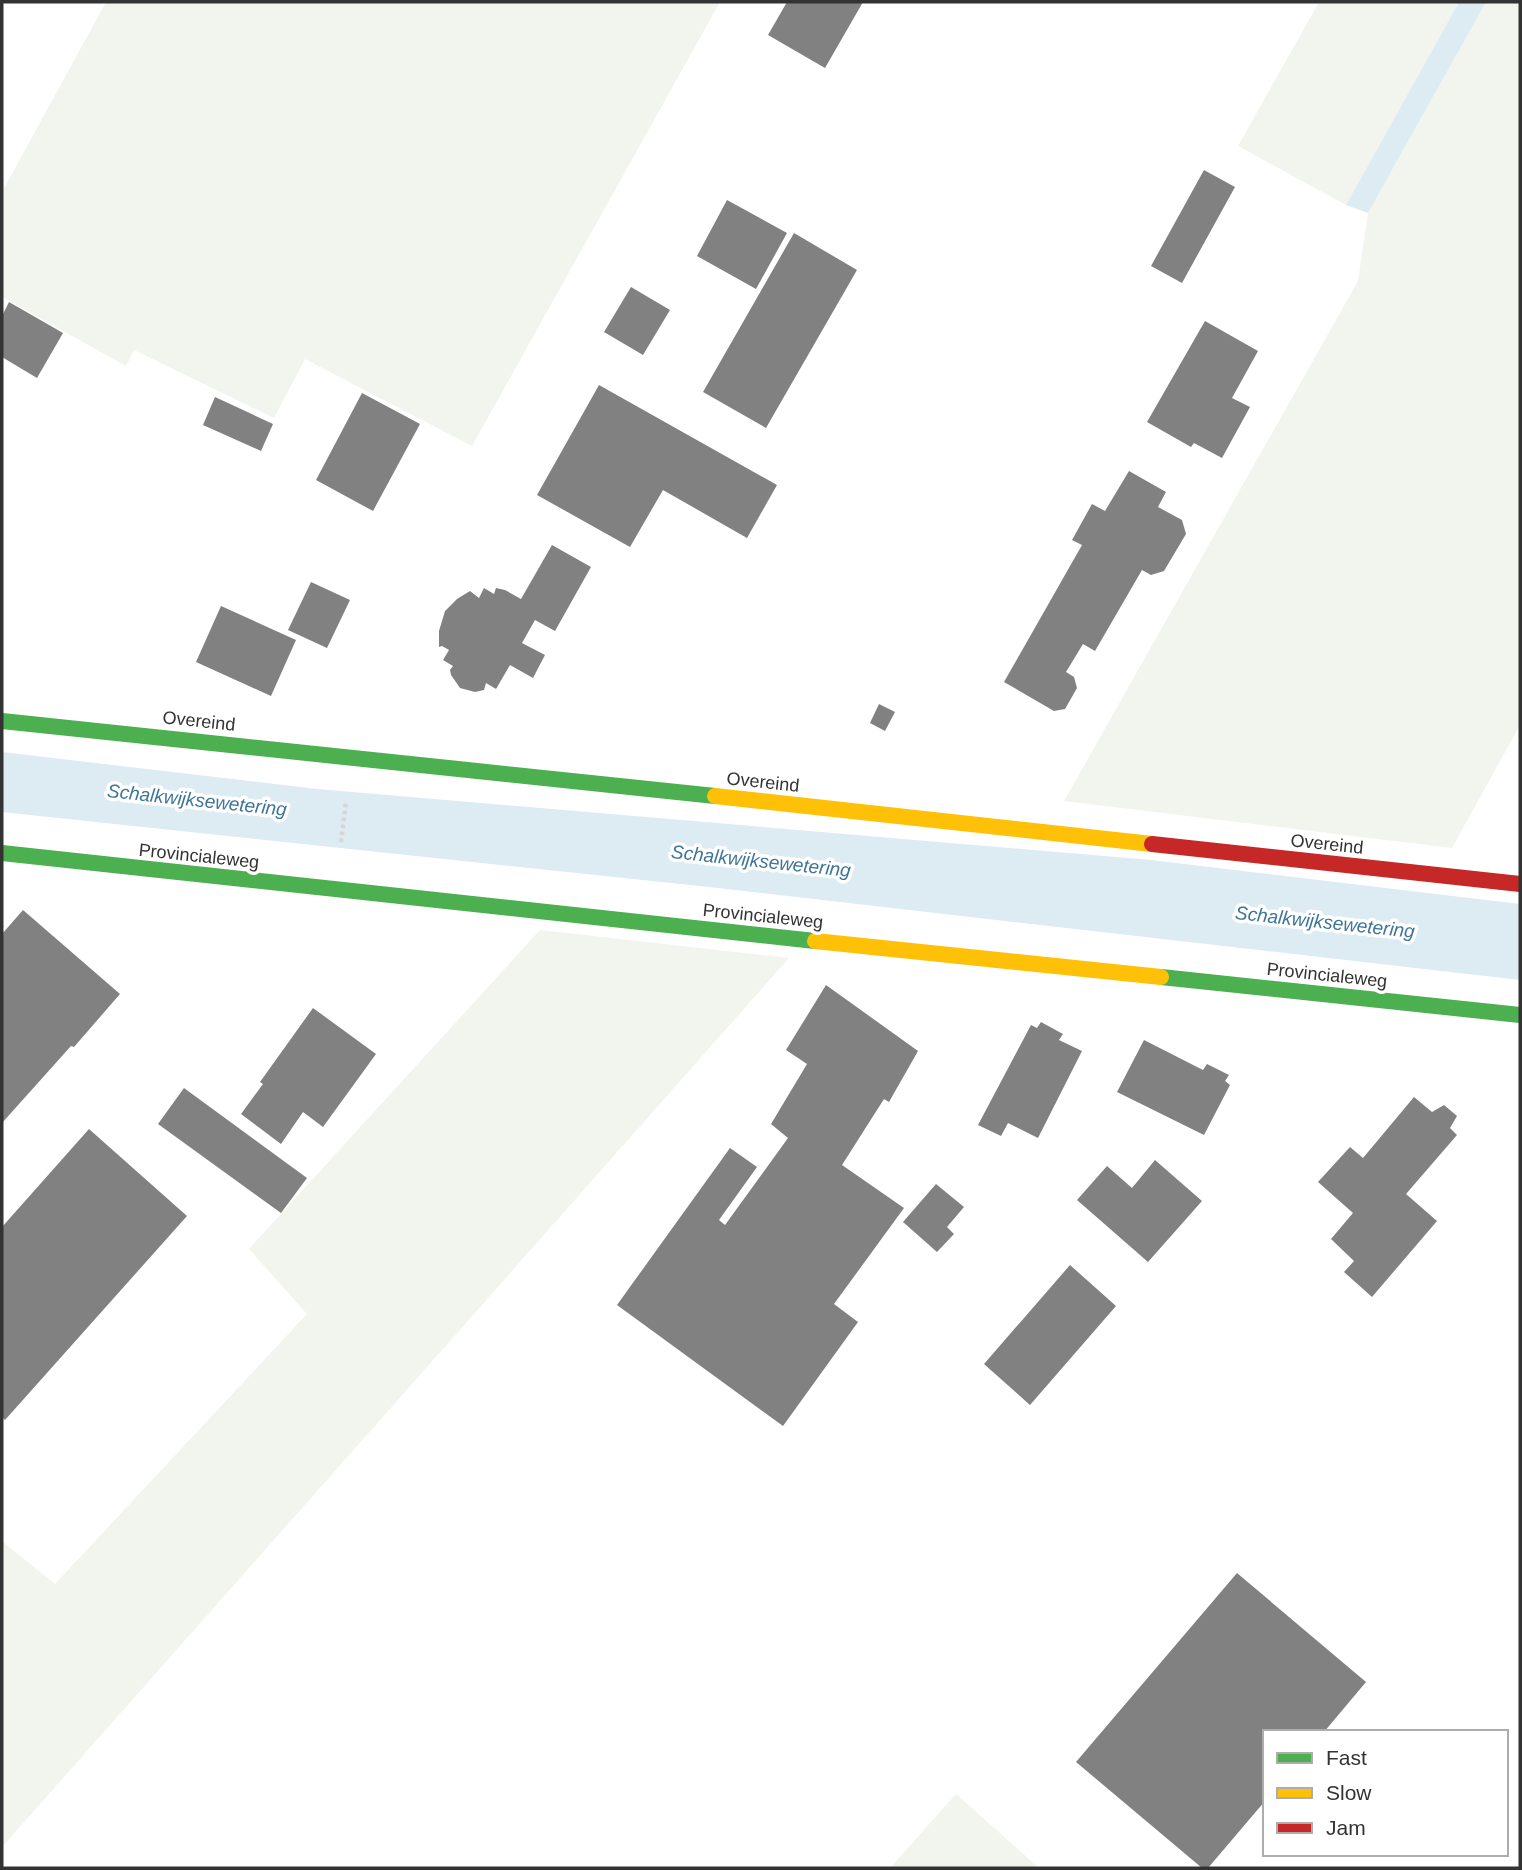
<svg xmlns="http://www.w3.org/2000/svg" width="1522" height="1870" font-family="Arial,sans-serif">
	<style>
		.green { fill: #f1f5ed }
		.water { fill: #ddebf3 }
		.building { fill: #818181 }
		.lines { fill: none; stroke-linecap: round; stroke-linejoin: round }
		.path { stroke: #d6d6d6; stroke-width: 4.5; stroke-dasharray: 3.5 3.5; stroke-linecap: butt }
		.fast { stroke: #4caf50; stroke-width: 16 }
		.slow { stroke: #ffc107; stroke-width: 16 }
		.jam { stroke: #c62828; stroke-width: 16 }
		.labels { text-anchor: middle; dominant-baseline: central; stroke-width: 7; stroke-linejoin: round; paint-order: stroke }
		.street-label { font-size: 18px; fill: #333; stroke: #fff }
		.water-label { font-size: 19px; font-style: italic; fill: #3f7597; stroke: #fff }
	</style>
	<rect width="100%" height="100%" fill="#fff"/>
	<path class="green" d="M 106,2 L 720,2 L 472,446 L 305,359 L 274,418 L 134,350 L 126,366 L 2,297 L 2,192 Z
		M 1319,2 L 1459,2 L 1346,205 L 1238,146 Z
		M 1486,2 L 1520,2 L 1520,725 L 1452,848 L 1064,801 L 1358,281 L 1368,213 Z
		M 540,930 L 789,958 L 2,1847 L 2,1541 L 55,1584 L 307,1314 L 249,1249 Z
		M 956,1794 L 1039,1868 L 890,1868 Z"/>
	<path class="water" d="M 1459,2 L 1486,2 L 1368,213 L 1346,205 Z
		M 2,752 L 317,789 L 1151,860 L 1520,904 L 1520,980 L 709,887 L 2,812 Z"/>
	<path class="building" d="M 787,2 L 863,2 L 825,68 L 768,35 Z
		M 1204,170 L 1235,187 L 1182,283 L 1151,266 Z
		M 727,200 L 787,233 L 756,289 L 697,256 Z
		M 794,233 L 857,270 L 766,428 L 703,392 Z
		M 631,287 L 670,310 L 643,355 L 604,332 Z
		M 9,302 L 63,333 L 37,378 L 2,357 L 2,316 Z
		M 1205,321 L 1258,351 L 1232,398 L 1250,407 L 1222,458 L 1194,443 L 1191,447 L 1147,422 Z
		M 599,385 L 777,485 L 747,538 L 663,490 L 630,547 L 537,495 Z
		M 362,393 L 420,424 L 373,511 L 316,480 Z
		M 215,397 L 273,424 L 261,451 L 203,425 Z
		M 1129,471 L 1166,492 L 1158,507 L 1182,520 L 1186,534 L 1164,571 L 1151,575 L 1142,570 L 1095,651 L 1083,644 L 1066,672 L 1074,677 L 1077,688 L 1065,709 L 1054,711 L 1004,682 L 1082,545 L 1072,540 L 1092,504 L 1105,511 Z
		M 552,545 L 591,567 L 555,631 L 535,620 L 522,643 L 545,655 L 533,678 L 510,665 L 496,689 L 486,683 L 484,690 L 475,692 L 460,688 L 451,675 L 450,670 L 453,666 L 443,660 L 449,650 L 442,646 L 439,647 L 439,631 L 445,611 L 457,599 L 470,591 L 479,598 L 484,588 L 494,594 L 496,588 L 505,590 L 521,599 Z
		M 311,582 L 350,600 L 327,648 L 288,630 Z
		M 221,606 L 296,640 L 271,696 L 196,662 Z
		M 879,704 L 895,712 L 885,731 L 870,723 Z
		M 23,910 L 120,994 L 74,1047 L 71,1046 L 2,1123 L 2,934 Z
		M 826,985 L 918,1051 L 889,1102 L 884,1099 L 842,1165 L 904,1208 L 834,1304 L 858,1322 L 783,1426 L 617,1305 L 730,1148 L 757,1167 L 719,1220 L 725,1225 L 788,1138 L 771,1124 L 807,1064 L 786,1050 Z
		M 313,1008 L 376,1054 L 323,1127 L 303,1112 L 281,1144 L 241,1114 L 263,1084 L 260,1082 Z
		M 1041,1022 L 1063,1034 L 1059,1040 L 1082,1051 L 1038,1138 L 1008,1123 L 1001,1136 L 978,1125 L 1031,1025 L 1037,1028 Z
		M 1144,1040 L 1203,1070 L 1207,1064 L 1229,1075 L 1225,1081 L 1230,1085 L 1204,1135 L 1117,1092 Z
		M 184,1088 L 307,1178 L 281,1213 L 158,1124 Z
		M 1414,1097 L 1432,1112 L 1444,1105 L 1457,1116 L 1450,1128 L 1457,1135 L 1406,1194 L 1437,1221 L 1372,1297 L 1344,1272 L 1354,1261 L 1331,1239 L 1353,1213 L 1318,1182 L 1350,1147 L 1363,1158 Z
		M 89,1129 L 187,1216 L 5,1420 L 2,1417 L 2,1227 Z
		M 1155,1160 L 1202,1201 L 1148,1262 L 1077,1200 L 1107,1166 L 1132,1188 Z
		M 936,1184 L 964,1207 L 947,1227 L 954,1234 L 937,1252 L 903,1222 Z
		M 1070,1265 L 1116,1306 L 1030,1405 L 984,1364 Z
		M 1237,1573 L 1366,1682 L 1324,1732 L 1265,1732 L 1265,1801 L 1208,1868 L 1202,1868 L 1076,1762 Z"/>
	<g class="lines">
		<path class="path" d="M 341,842 L 346,802"/>
		<path class="fast" d="M 2,721 L 715,796
			M 2,853 L 815,941
			M 1161,977 L 1520,1015"/>
		<path class="slow" d="M 715,796 L 1152,844
			M 815,941 L 1161,977"/>
		<path class="jam" d="M 1152,844 L 1520,884"/>
	</g>
	<g class="labels">
		<g class="street-label">
			<text transform="translate(199 721) rotate(6)">Overeind</text>
			<text transform="translate(763 782) rotate(6)">Overeind</text>
			<text transform="translate(1327 844) rotate(6)">Overeind</text>
			<text transform="translate(199 856) rotate(6)">Provincialeweg</text>
			<text transform="translate(763 916) rotate(6)">Provincialeweg</text>
			<text transform="translate(1327 975) rotate(6)">Provincialeweg</text>
		</g>
		<g class="water-label">
			<text transform="translate(197 800) rotate(6)">Schalkwijksewetering</text>
			<text transform="translate(761 861) rotate(6)">Schalkwijksewetering</text>
			<text transform="translate(1325 922) rotate(6)">Schalkwijksewetering</text>
		</g>
	</g>
	<rect width="1522" height="1870" fill="none" stroke="#333333" stroke-width="7"/>
	<rect x="1263" y="1730" width="245" height="126" fill="#ffffff" stroke="#adadad" stroke-width="2"/>
	<rect x="1277" y="1753" width="35" height="10" fill="#4caf50" stroke="#adadad" stroke-width="2"/>
	<text x="1326" y="1765" font-size="21" fill="#333333">Fast</text>
	<rect x="1277" y="1788" width="35" height="10" fill="#ffc107" stroke="#adadad" stroke-width="2"/>
	<text x="1326" y="1800" font-size="21" fill="#333333">Slow</text>
	<rect x="1277" y="1823" width="35" height="10" fill="#c62828" stroke="#adadad" stroke-width="2"/>
	<text x="1326" y="1835" font-size="21" fill="#333333">Jam</text>
</svg>
